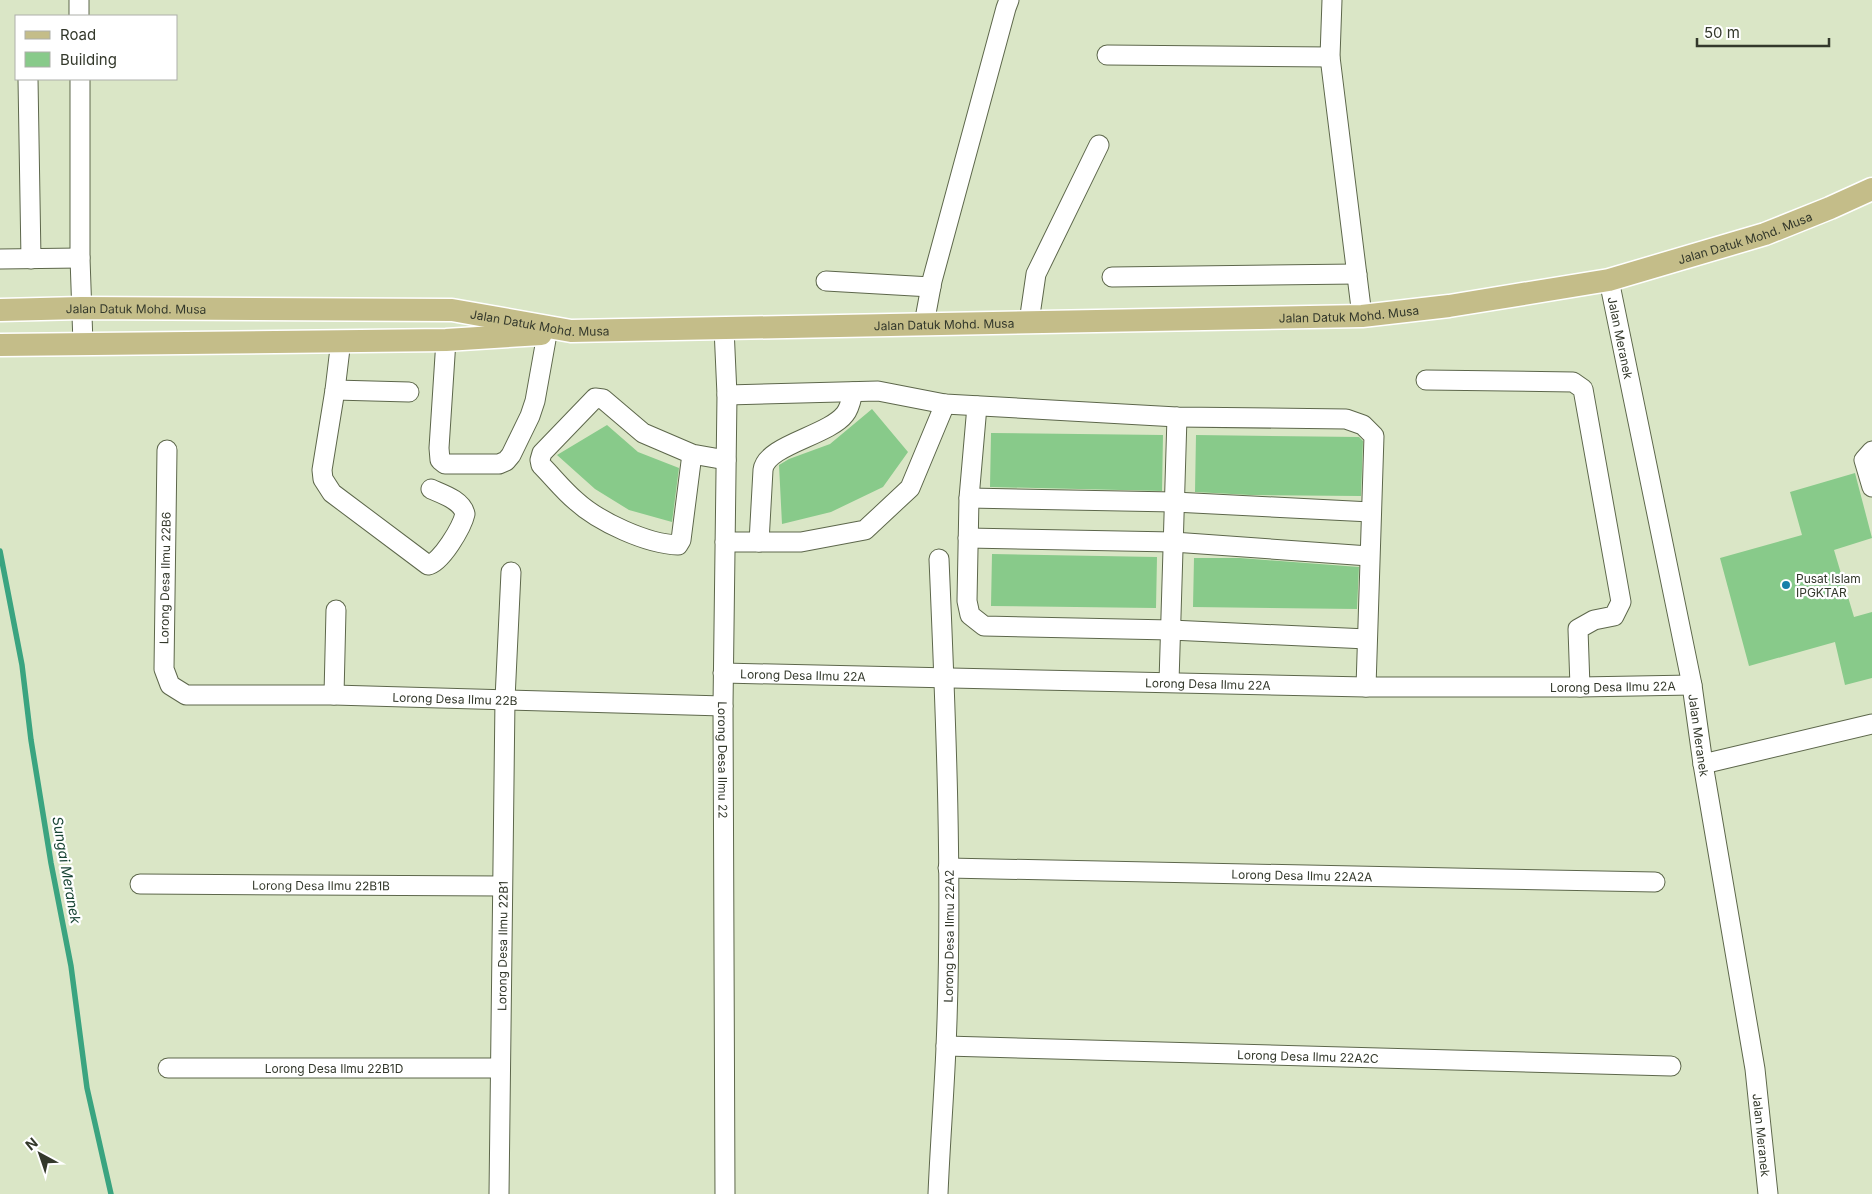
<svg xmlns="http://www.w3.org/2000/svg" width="1872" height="1194" font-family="Inter,sans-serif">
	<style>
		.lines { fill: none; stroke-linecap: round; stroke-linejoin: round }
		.stream { stroke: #3aa480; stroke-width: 5.5 }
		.building { fill: #88ca8a }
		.minor-casing { stroke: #5d674b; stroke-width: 21 }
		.major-casing { stroke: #fff; stroke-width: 25 }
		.minor { stroke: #fff; stroke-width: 19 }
		.major { stroke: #c4bd89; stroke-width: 22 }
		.poi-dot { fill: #1680a9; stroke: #fff; stroke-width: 2 }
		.labels { text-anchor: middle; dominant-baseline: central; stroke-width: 4.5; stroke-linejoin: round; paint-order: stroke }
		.street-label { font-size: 12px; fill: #33382b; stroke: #fff }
		.poi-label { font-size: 12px; fill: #33382b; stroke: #fff; text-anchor: start }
		.water-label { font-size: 14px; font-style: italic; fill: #184434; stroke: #fff }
	</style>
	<rect width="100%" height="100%" fill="#dae6c6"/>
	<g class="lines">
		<path class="stream" d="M 0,551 L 22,665 L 31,740 L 51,863 L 71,966 L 87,1088 L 111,1194"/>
	</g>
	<path class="building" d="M 872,409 L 908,452 L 883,487 L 831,512 L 782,524 L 779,465 L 789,459 L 830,444 Z
		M 607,425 L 638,452 L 679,468 L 672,522 L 629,510 L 595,489 L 557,455 Z
		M 991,433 L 1163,435 L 1162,491 L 990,487 Z
		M 1196,435 L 1359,437 L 1363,441 L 1361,496 L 1250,495 L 1195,492 Z
		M 1855,473 L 1872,538 L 1834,550 L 1854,617 L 1872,612 L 1872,678 L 1845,685 L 1835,642 L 1749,666 L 1720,558 L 1802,535 L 1790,492 Z
		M 992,554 L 1157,557 L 1156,608 L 991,606 Z
		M 1194,558 L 1240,558 L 1359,567 L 1357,609 L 1193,607 Z"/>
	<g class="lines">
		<g class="minor-casing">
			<g id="minor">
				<path d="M 79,0 L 79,16"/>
				<path d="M 1332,0 L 1330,57 L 1362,316"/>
				<path d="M 1107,55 L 1330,57"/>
				<path d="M 28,79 L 31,259"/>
				<path d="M 80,79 L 80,258 L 83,344"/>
				<path d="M 0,259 L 80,258"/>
				<path d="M 1112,277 L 1357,274"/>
				<path id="s1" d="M 1609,280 L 1692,685 L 1703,764 L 1755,1069 L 1768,1194"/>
				<path d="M 826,281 L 931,287"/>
				<path d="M 1029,322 L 1036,274 L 1099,145"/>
				<path d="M 924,324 L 932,281 L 1006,8 L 1009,0"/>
				<path id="s2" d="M 724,328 L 727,395 L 723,706 L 725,1194"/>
				<path d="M 341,340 L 335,390 L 322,470 L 323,479 L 332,493 L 428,565 C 441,563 462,527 465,514 C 462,500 442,494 431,489"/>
				<path d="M 446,340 L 439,448 L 440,460 L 445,464 L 499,464 L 506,461 L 511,455 L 530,416 L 535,401 L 547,334"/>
				<path d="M 1426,380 L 1573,382 L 1583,389 L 1621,602 L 1614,616 L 1594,620 L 1578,629 L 1580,687"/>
				<path d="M 335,390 L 409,392"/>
				<path d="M 727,395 L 878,391 L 945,404 L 1177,417 L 1346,419 L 1363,425 L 1374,436 L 1366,687"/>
				<path d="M 977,406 L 969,498 L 967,601 L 970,615 L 984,626 L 1171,630 L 1367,639"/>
				<path id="s3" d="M 167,450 L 164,669 L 170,685 L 186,695 L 334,695 L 723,706"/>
				<path d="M 1872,451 L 1864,460 L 1872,487"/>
				<path d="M 692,454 L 681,540 L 678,545 C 647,544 599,522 576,501 C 563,490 553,477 541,465 L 540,460 L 542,453 L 595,398 L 603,399 L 643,433 L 692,454 L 726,460"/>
				<path d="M 969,498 L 1174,502 L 1371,512"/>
				<path d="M 968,538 L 1173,542 L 1369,556"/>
				<path d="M 725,542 L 801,542 L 865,530 L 910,488 L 945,404"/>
				<path d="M 759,542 L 763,470 C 766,445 828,436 845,414 C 850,408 851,400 853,392"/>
				<path id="s4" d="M 723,673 L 1366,687 L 1580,687 L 1692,685"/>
				<path d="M 1169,682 L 1177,417"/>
				<path d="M 334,695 L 336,610"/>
				<path d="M 1703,764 L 1872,724"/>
				<path id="s5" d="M 948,868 L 1655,882"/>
				<path id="s6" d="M 140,884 L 502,886"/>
				<path id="s7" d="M 946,1046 L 1671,1066"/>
				<path id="s8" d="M 168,1068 L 500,1068"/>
				<path id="s9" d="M 499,1194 L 505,699 L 511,572"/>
				<path id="s10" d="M 938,1194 C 940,1145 944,1096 946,1047 C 953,884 946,721 939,559"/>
			</g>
		</g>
		<g class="major-casing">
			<g id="major">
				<path id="s11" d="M 0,310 L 81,308 L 452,310 L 571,331 L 1362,316 L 1449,306 L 1609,280 L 1765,234 L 1830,208 L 1872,189"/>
				<path d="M 0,345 L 446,340 L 541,334"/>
			</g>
		</g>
		<use href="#minor" class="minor"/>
		<use href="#major" class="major"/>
	</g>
	<circle class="poi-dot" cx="1786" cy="585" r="5"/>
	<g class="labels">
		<g class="street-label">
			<text stroke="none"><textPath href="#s11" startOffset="1756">Jalan Datuk Mohd. Musa</textPath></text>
			<text stroke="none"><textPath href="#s11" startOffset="136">Jalan Datuk Mohd. Musa</textPath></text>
			<text stroke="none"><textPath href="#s11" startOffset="1351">Jalan Datuk Mohd. Musa</textPath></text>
			<text stroke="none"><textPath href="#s11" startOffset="541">Jalan Datuk Mohd. Musa</textPath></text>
			<text stroke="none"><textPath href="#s11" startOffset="946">Jalan Datuk Mohd. Musa</textPath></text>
			<text stroke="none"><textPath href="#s1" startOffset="59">Jalan Meranek</textPath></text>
			<text transform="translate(165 578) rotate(-89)">Lorong Desa Ilmu 22B6</text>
			<text stroke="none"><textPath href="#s4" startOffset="80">Lorong Desa Ilmu 22A</textPath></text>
			<text stroke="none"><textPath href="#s4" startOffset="485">Lorong Desa Ilmu 22A</textPath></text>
			<text stroke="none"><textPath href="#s4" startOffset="890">Lorong Desa Ilmu 22A</textPath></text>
			<text stroke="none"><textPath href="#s3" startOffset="524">Lorong Desa Ilmu 22B</textPath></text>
			<text stroke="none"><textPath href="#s1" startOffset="464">Jalan Meranek</textPath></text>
			<text stroke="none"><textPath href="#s2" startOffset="432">Lorong Desa Ilmu 22</textPath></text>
			<text stroke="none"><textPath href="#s5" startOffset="354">Lorong Desa Ilmu 22A2A</textPath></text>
			<text stroke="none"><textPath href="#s6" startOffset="181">Lorong Desa Ilmu 22B1B</textPath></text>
			<text stroke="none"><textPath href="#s10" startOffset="258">Lorong Desa Ilmu 22A2</textPath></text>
			<text stroke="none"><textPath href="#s9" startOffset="248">Lorong Desa Ilmu 22B1</textPath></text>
			<text stroke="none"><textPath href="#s7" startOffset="362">Lorong Desa Ilmu 22A2C</textPath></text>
			<text stroke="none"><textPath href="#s8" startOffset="166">Lorong Desa Ilmu 22B1D</textPath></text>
			<text stroke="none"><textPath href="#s1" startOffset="869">Jalan Meranek</textPath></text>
		</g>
		<g class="poi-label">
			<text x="1796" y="578">Pusat Islam<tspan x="1796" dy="14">IPGKTAR</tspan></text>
		</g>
		<g class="water-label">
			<text transform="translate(67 870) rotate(80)">Sungai Meranek</text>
		</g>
	</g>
	<rect x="15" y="15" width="162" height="65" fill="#ffffff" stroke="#adafaa"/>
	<rect x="25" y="31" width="25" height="8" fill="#c4bd89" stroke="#adafaa"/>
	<text x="60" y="40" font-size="15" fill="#33382b">Road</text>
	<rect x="25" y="52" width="25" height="15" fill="#88ca8a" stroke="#adafaa"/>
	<text x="60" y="65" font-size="15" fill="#33382b">Building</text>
	<g transform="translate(40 1154) rotate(320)" stroke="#ffffff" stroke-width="4" paint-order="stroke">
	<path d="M0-4L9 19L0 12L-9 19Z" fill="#33382b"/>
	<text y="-8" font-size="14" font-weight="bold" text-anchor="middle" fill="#33382b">N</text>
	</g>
	<path d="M1697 38v8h132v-8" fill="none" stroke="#33382b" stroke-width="2.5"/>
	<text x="1704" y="38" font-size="15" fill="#33382b" stroke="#ffffff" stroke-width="4" paint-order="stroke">50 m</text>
</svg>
